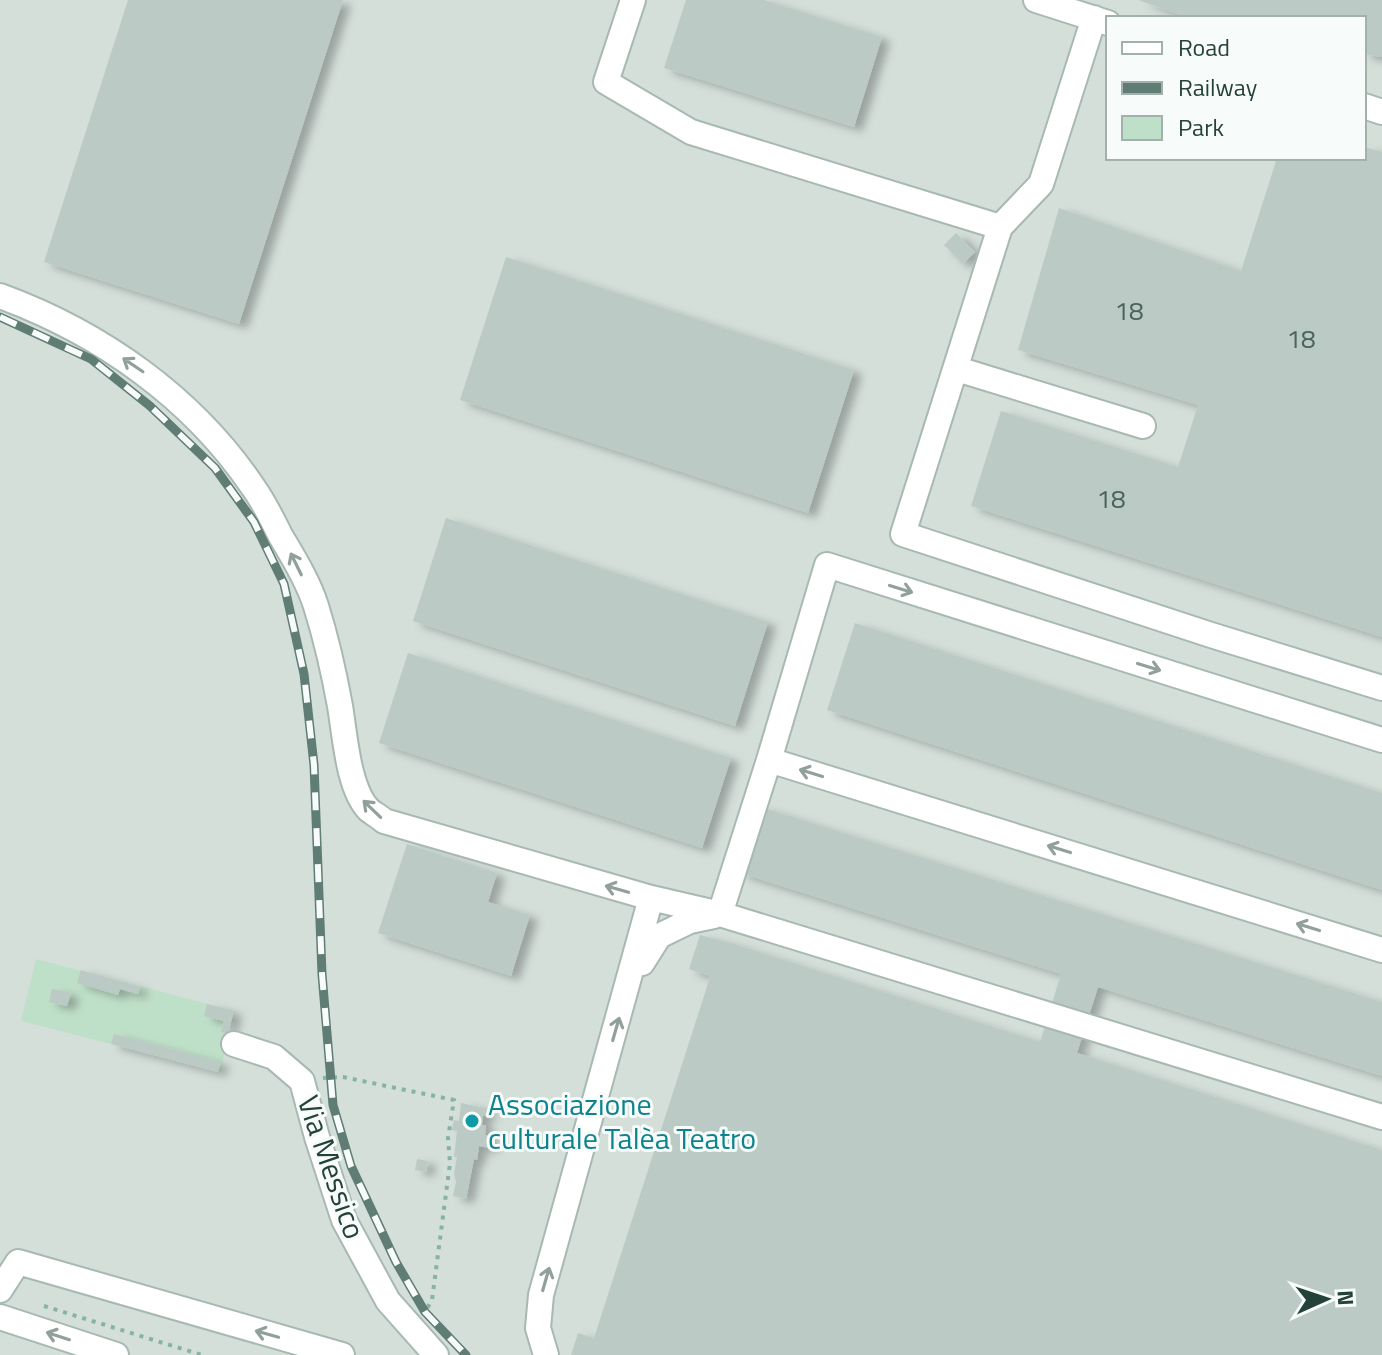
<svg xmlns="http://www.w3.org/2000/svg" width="1382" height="1355" font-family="'Titillium Web',sans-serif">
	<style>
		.built { fill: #d4dfda; fill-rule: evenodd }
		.green { fill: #bfe0c8 }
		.building { fill: #bbcac4; filter: url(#shadow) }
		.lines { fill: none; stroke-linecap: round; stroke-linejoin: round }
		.minor-casing { stroke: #a8b8b2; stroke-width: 28 }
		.path { stroke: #86b3a5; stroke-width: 4; stroke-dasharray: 4 6; stroke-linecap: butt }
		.minor { stroke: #fff; stroke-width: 24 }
		.rail-casing { stroke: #5f7d75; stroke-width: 9 }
		.rail { stroke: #f7fbf9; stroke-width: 6; stroke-dasharray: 18; stroke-linecap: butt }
		.oneway { stroke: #92a09c }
		.culture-dot { fill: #0f9aa8; stroke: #f7fbf9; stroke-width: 3 }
		.labels { text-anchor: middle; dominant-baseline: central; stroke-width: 6; stroke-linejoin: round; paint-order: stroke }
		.number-label { font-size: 26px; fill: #4a645c }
		.culture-label { font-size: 30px; fill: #0d838f; stroke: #f7fbf9; text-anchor: start }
		.street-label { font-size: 30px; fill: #24423a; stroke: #f7fbf9 }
	</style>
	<defs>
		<filter id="shadow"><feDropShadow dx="8" dy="4.5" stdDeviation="4" flood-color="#0004"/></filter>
	</defs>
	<rect width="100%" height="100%" fill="#e6efeb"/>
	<path class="built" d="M 0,0 L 1382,0 L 1382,1355 L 0,1355 ZM 1108,18 L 1364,18 L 1364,158 L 1108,158 Z"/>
	<path class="green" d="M 36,959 L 235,1011 L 220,1072 L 21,1021 Z"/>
	<path class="building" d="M 128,0 L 343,0 L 239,324 L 44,262 Z
		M 686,0 L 764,0 L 882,37 L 854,127 L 664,68 Z
		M 1138,0 L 1382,0 L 1382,57 L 1364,54 L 1364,18 L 1190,18 Z
		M 1364,147 L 1382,152 L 1382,637 L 971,506 L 1001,411 L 1178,467 L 1198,405 L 1018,350 L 1059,208 L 1241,271 L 1277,158 L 1364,158 Z
		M 956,233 L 975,252 L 963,264 L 944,245 Z
		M 506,257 L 854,370 L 808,513 L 460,400 Z
		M 446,518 L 768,622 L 735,726 L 413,621 Z
		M 855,623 L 1382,793 L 1382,890 L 827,710 Z
		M 408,653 L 731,758 L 702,848 L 379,743 Z
		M 761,807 L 1382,1002 L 1382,1076 L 1098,987 L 1077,1053 L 1382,1150 L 1382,1355 L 571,1355 L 578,1333 L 594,1338 L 705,993 L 710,976 L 689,969 L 700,935 L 734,944 L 1040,1042 L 1061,974 L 740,873 Z
		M 407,844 L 497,873 L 488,902 L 530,915 L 511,976 L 378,933 Z
		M 81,970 L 140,987 L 138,994 L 120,989 L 118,995 L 77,983 Z
		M 52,989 L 71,993 L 67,1006 L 49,1002 Z
		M 207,1004 L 234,1011 L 228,1034 L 221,1032 L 224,1021 L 204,1016 Z
		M 114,1034 L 221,1062 L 218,1072 L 111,1044 Z
		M 461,1103 L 489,1109 L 488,1116 L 483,1115 L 482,1125 L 486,1125 L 485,1135 L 491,1136 L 490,1148 L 479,1146 L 477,1160 L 474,1159 L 466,1199 L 453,1196 L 456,1182 L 454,1174 L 457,1157 L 454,1157 L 457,1131 L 452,1130 L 454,1120 L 459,1121 Z
		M 417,1159 L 428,1161 L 426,1172 L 415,1170 Z"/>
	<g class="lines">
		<g class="minor-casing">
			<path id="minor" d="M 633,0 L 606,82 L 691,132 L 1000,227
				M 1036,0 L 1108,23
				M 1094,18 L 1041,184 L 1000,227 L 903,534 L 1211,635 L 1382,688
				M 1364,106 L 1382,112
				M 0,296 C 101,333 193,398 253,487 C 264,502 272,519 280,535 C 293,557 308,581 316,606 C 326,638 334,673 340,706 C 345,735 348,789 369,810 C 374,814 380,817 384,821 L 651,898 L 720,914
				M 957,369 L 1143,426
				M 1382,740 L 827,565 L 769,760 L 720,914 L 1382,1117
				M 769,760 L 1382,950
				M 642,963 L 659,936 L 690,921 L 714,916
				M 234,1044 L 274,1057 L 302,1081 L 317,1137 L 344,1220 L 388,1301 L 436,1355
				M 0,1290 L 18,1262 L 342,1355
				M 0,1317 L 116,1355
				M 546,1355 L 538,1328 L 541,1295 L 651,898"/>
		</g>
		<path class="path" d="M 323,1078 L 343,1077 L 454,1100 L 448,1138 L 450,1163 L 432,1300 L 426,1310
			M 44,1306 L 202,1355"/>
		<use href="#minor" class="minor"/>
		<g class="rail-casing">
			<path id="rail" d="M 0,317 L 91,359 L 150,406 L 215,468 L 254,522 L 284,584 L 304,674 L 314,765 L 322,974 L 333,1105 L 351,1166 L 396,1262 L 425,1312 L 466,1355"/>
		</g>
		<use href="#rail" class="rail"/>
	</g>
	<defs><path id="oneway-shaft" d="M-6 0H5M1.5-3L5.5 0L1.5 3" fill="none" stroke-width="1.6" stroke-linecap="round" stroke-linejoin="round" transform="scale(2)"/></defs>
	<g class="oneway">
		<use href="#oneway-shaft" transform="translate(133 365) rotate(-146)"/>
		<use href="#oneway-shaft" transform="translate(296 564) rotate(-116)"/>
		<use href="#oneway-shaft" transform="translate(901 589) rotate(17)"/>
		<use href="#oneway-shaft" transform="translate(1149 667) rotate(17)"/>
		<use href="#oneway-shaft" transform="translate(811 773) rotate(-163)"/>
		<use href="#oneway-shaft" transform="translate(372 809) rotate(-136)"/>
		<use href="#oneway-shaft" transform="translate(1059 849) rotate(-163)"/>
		<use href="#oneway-shaft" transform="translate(617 889) rotate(-164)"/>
		<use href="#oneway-shaft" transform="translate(1308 927) rotate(-163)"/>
		<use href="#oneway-shaft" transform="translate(616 1029) rotate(-74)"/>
		<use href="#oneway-shaft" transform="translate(546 1279) rotate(-74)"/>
		<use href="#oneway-shaft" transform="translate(267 1334) rotate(-164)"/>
		<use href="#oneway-shaft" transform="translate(58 1336) rotate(-162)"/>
	</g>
	<circle class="culture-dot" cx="472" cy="1121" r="8"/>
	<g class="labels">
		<g class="number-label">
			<text x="1129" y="310">18</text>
			<text x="1301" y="338">18</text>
			<text x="1111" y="498">18</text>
		</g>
		<g class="culture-label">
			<text x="488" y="1104">Associazione<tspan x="488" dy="34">culturale Talèa Teatro</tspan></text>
		</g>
		<g class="street-label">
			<text transform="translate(332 1167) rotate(71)">Via Messico</text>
		</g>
	</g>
	<rect x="1106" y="16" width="260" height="144" fill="#f7fbf9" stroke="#a3b1ad" stroke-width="2"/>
	<rect x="1122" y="42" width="40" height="12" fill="#ffffff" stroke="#a3b1ad" stroke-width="2"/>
	<text x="1178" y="56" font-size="24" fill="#24423a">Road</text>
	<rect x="1122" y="82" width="40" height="12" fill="#5f7d75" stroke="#a3b1ad" stroke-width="2"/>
	<text x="1178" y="96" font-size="24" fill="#24423a">Railway</text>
	<rect x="1122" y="116" width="40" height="24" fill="#bfe0c8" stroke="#a3b1ad" stroke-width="2"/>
	<text x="1178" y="136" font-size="24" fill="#24423a">Park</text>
	<g transform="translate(1326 1299) rotate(87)" stroke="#f7fbf9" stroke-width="6" paint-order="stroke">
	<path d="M0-6L14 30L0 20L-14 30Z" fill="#24423a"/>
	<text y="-12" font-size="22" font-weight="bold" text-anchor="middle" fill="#24423a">N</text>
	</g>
</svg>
